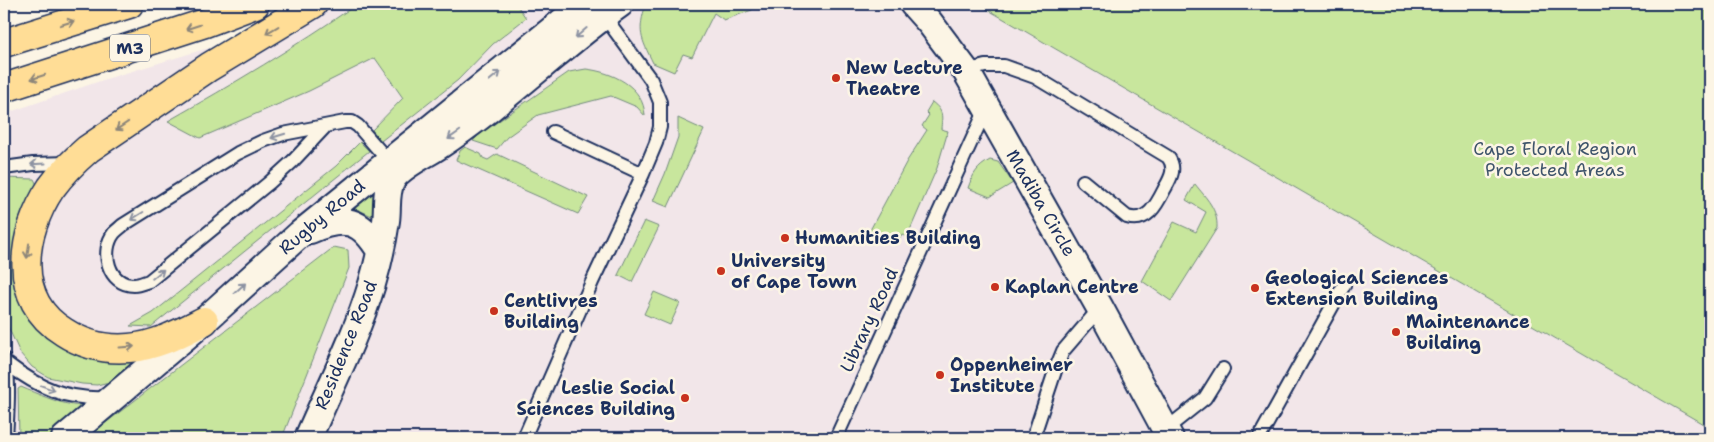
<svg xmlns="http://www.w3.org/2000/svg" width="1714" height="442" font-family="'Shantell Sans',sans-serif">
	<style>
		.built { fill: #f2e6e9 }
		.green { fill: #c8e69d; stroke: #728a7e }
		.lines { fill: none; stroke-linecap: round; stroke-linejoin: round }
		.service-casing { stroke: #1b2f5e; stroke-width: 16 }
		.minor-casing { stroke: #1b2f5e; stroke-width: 30 }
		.motorway-casing { stroke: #1b2f5e; stroke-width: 31 }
		.service { stroke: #fcf5e5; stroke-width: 12 }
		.minor { stroke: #fcf5e5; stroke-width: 26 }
		.motorway { stroke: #ffdd96; stroke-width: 28 }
		.oneway { stroke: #8d867a }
		.oneway2 { stroke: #8c92a2 }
		.poi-dot { fill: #c8321e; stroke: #fcf5e5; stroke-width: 2 }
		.labels { text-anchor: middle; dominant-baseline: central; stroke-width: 5; stroke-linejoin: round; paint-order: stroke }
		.shield { fill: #fcf5e5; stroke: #5e6a86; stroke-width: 1 }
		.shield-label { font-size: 16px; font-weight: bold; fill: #1b2f5e }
		.poi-label { font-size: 18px; font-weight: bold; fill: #1b2f5e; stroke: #fcf5e5; text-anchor: start }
		.park-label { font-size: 18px; fill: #3e546b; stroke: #fcf5e5 }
		.street-label { font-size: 18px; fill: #1b2f5e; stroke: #fcf5e5 }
	</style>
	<rect width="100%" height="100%" fill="#fcf5e5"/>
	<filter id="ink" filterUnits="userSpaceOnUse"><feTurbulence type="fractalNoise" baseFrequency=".02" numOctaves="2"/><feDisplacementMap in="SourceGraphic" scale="10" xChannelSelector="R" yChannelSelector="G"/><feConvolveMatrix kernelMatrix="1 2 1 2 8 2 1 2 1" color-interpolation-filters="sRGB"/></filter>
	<g filter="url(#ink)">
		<path class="built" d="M 338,4 L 977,4 L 1710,428 L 1710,438 L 4,438 L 4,114 L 106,79 L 205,49 L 293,35 Z"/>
		<path class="green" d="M 357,4 L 516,4 L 526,18 L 493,44 L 458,80 L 381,141 L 372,130 L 403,98 L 375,58 L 309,91 L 200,138 L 168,121 C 233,84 295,47 357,4 Z
			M 646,4 L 756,4 L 752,10 L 724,20 L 714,13 L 692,57 L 683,54 L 674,72 L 653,63 C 641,38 637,32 646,4 Z
			M 978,4 L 1710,4 L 1710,428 Z
			M 586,69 C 612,72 644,86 645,116 L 637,107 L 611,96 L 538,115 L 507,137 L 497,149 L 473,141 L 480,134 L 569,72 Z
			M 932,102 C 944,111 942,116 941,129 L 948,131 L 937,168 L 907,237 L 902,235 L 896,245 L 869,232 L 907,161 L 927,130 L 922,126 L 929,115 L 926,112 Z
			M 678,118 L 704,130 L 668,207 L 653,201 L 665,174 L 678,137 Z
			M 360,142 L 369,151 L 151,327 L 130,326 L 153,313 L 336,166 Z
			M 465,147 L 481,154 L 483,158 L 488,160 L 497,154 L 588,197 L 578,214 L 456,160 L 460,151 Z
			M 990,160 L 998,162 L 1013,183 L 990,197 L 968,188 C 973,174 977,167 990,160 Z
			M 4,178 L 34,179 L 37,185 L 22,218 L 57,343 C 86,362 102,360 136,360 L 138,362 L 113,381 L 97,385 L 82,384 L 48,377 L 32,367 L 20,353 L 4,318 Z
			M 377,184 L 373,205 L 374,217 L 359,210 L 344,208 Z
			M 1195,184 C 1206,198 1218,209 1217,228 L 1171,301 L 1142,281 L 1174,222 L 1196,232 L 1206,212 L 1186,200 Z
			M 644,221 L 659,227 L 632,282 L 618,275 Z
			M 334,247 L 348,250 L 349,268 L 282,438 L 86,438 Z
			M 654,292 L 680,303 L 670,325 L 644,314 Z
			M 21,387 C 38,394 55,402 73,405 C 79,406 83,404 88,408 L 50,438 L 19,438 L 18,389 Z"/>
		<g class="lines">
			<g class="service-casing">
				<path id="service" d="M 966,71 L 985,66 L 1004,66 L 1035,77 L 1168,157 C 1177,169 1170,179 1164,190 C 1156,206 1147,223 1127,217 L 1083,181
					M 326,126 L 293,161 L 270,182 L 149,281 C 145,282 139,285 134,285 C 108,285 100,251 114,233 C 117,230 121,227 123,225 L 238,153 L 263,141 L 283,134 L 345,122 L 352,122 L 358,126 L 391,164
					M 553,132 L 643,174
					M 4,168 L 33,164 L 69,163
					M 4,359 C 11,375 7,419 6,438
					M 6,363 C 39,388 66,400 107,398
					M 1165,430 L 1205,398 L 1223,369
					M 524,438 L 592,282 L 643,174 L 656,143 L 660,127 L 660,102 L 651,80 L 602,13
					M 836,438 L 987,107
					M 1033,438 L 1056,368 L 1063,351 L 1100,308
					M 1259,438 L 1344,285"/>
			</g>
			<g class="minor-casing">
				<path id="minor" d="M 913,4 L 930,23 L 966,71 L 1100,308 L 1170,438
					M 310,230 C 344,215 361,219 380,251
					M 65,438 L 204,321 L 300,234 L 584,4
					M 308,438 C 330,387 356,337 372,284 C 378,264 383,242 386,221 C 388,207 385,192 392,180 C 399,167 425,155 437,147 C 503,104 557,49 620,4"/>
			</g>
			<g class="motorway-casing">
				<path id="motorway" d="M 4,43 L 129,4
					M 4,88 L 205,23 L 255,4
					M 204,321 C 180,333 156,346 129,348 C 105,350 84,345 64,332 C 11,300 21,233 51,188 C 62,173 74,161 88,149 L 209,67 L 313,4"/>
			</g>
			<use href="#service" class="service"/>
			<use href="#minor" class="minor"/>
			<use href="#motorway" class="motorway"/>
		</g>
		<defs><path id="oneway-shaft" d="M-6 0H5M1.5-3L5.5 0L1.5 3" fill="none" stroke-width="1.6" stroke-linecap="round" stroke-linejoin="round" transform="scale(1.25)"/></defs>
		<g class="oneway">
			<use href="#oneway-shaft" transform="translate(67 23) rotate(-17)"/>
			<use href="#oneway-shaft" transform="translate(193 27) rotate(162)"/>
			<use href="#oneway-shaft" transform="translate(272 30) rotate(149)"/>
			<use href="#oneway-shaft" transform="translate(38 77) rotate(162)"/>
			<use href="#oneway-shaft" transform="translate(122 126) rotate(146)"/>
			<use href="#oneway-shaft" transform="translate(28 251) rotate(98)"/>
			<use href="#oneway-shaft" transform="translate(127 347) rotate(-4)"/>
		</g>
		<g class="oneway2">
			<use href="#oneway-shaft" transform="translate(581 33) rotate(139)"/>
			<use href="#oneway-shaft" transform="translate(495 76) rotate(-39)"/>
			<use href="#oneway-shaft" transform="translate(454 135) rotate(145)"/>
			<use href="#oneway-shaft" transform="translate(278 136) rotate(163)"/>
			<use href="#oneway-shaft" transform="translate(38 164) rotate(177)"/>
			<use href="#oneway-shaft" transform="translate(137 216) rotate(148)"/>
			<use href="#oneway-shaft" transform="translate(158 274) rotate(-39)"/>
			<use href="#oneway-shaft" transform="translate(240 288) rotate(-42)"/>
			<use href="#oneway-shaft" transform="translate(48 388) rotate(20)"/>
		</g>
	</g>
	<g class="poi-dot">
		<circle cx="836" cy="78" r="5"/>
		<circle cx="785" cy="238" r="5"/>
		<circle cx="721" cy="271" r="5"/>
		<circle cx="995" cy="287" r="5"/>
		<circle cx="1255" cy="288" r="5"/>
		<circle cx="494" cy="311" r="5"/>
		<circle cx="1396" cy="332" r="5"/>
		<circle cx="940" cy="375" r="5"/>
		<circle cx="685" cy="398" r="5"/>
	</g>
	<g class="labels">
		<rect class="shield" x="110" y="34.5" width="40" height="27" rx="4"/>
		<g class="shield-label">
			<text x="130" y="48">M3</text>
		</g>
		<g class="poi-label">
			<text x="846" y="68">New Lecture<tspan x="846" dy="21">Theatre</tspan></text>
			<text x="795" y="238">Humanities Building</text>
			<text x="731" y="261">University<tspan x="731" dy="21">of Cape Town</tspan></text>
			<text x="1265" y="278">Geological Sciences<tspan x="1265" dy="21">Extension Building</tspan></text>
			<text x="1005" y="287">Kaplan Centre</text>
			<text x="504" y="301">Centlivres<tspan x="504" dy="21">Building</tspan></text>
			<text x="1406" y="322">Maintenance<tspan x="1406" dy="21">Building</tspan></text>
			<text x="950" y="365">Oppenheimer<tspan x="950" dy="21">Institute</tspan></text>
			<text x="675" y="388" text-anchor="end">Leslie Social<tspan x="675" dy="21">Sciences Building</tspan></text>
		</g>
		<g class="park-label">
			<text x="1555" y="149">Cape Floral Region<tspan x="1555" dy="21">Protected Areas</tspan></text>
		</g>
		<g class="street-label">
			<text transform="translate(1041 203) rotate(60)">Madiba Circle</text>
			<text transform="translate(322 217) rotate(-40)">Rugby Road</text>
			<text transform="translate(869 320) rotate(-65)">Library Road</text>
			<text transform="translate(346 345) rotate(-68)">Residence Road</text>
		</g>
	</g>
	<rect width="1714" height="442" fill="none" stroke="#fcf5e5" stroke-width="20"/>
	<rect x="10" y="10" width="1694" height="422" fill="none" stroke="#1b2f5e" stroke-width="2" filter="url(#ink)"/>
</svg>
